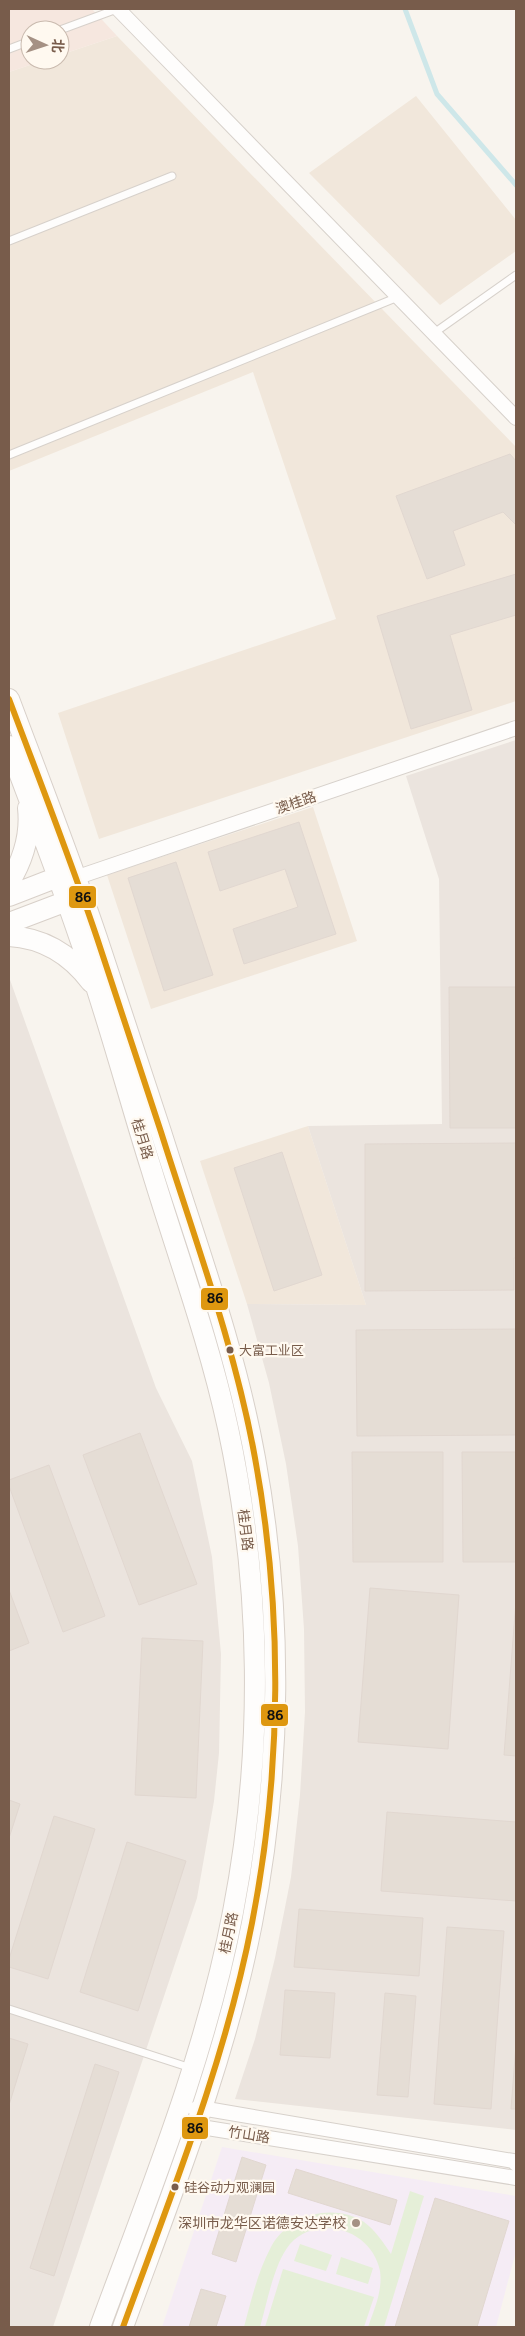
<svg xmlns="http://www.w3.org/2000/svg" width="525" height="2336" font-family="Figtree,'Noto Sans SC',sans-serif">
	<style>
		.residential { fill: #f1e7db }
		.commercial { fill: #f6e7df }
		.industrial { fill: #ebe4de }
		.education { fill: #f5ecf5 }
		.green { fill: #e5efd8 }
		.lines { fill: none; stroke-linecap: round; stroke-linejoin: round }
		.stream { stroke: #cee7e9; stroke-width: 5 }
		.building { fill: #e5ddd5; stroke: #e1d7d0 }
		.lane-casing { stroke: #d7d1cb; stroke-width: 9 }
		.street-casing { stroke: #d7d1cb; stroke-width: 16 }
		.secondary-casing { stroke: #d8d0c9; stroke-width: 22 }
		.lane { stroke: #fefdfc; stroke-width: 7 }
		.street { stroke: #fefdfc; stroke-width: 14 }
		.secondary { stroke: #fefdfc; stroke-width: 20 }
		.bus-1-casing { stroke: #fff9f0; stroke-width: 10 }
		.bus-1 { stroke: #de970f; stroke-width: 6 }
		.bus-dot { fill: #785c4b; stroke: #fff9f0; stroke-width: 2 }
		.poi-dot { fill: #a59184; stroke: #fff9f0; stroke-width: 2 }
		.labels { text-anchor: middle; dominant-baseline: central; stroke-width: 4.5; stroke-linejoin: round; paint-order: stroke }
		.bus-label { font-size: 13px; fill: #785c4b; stroke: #fff9f0; text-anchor: start }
		.street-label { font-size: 14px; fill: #785c4b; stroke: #fff9f0 }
		.poi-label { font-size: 14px; fill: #785c4b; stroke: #fff9f0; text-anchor: end }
		.line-badge { stroke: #fff9f0; stroke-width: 2 }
		.pale-badge-label { font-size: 14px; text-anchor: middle; font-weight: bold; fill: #111 }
	</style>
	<rect width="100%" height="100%" fill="#f8f4ee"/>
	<path class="residential" d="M 117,36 L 516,447 L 516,701 L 99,839 L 58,713 L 336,619 L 253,372 L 9,471 L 9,72 L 45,60 L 60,60 L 60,55 Z
		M 416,96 L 516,220 L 516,251 L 440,305 L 309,173 Z
		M 313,807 L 357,941 L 151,1009 L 107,875 Z
		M 308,1126 L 366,1305 L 247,1304 L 200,1161 Z"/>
	<path class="commercial" d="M 9,9 L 92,9 L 117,36 L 60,55 L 60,30 L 30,30 L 30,60 L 45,60 L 9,72 Z"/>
	<path class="industrial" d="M 516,740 L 516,2130 L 235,2099 L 255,2039 L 275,1958 L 291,1877 L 300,1795 L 305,1712 L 304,1629 L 298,1546 L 286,1464 L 269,1383 L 247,1304 L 366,1305 L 308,1126 L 442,1124 L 439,879 L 406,776 Z
		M 9,977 L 156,1388 L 192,1461 L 212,1557 L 221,1654 L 219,1753 L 214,1801 L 197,1898 L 53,2327 L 9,2327 Z"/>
	<path class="education" d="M 222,2147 L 516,2196 L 516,2251 L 496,2327 L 162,2327 Z"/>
	<path class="green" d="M 410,2191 L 424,2196 L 384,2327 L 368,2327 C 374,2310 383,2290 380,2271 C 372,2230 319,2213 290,2244 C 274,2263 267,2303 260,2327 L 244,2327 C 251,2301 258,2271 271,2247 C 288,2215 333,2202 364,2222 C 376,2231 383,2242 391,2254 Z
		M 300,2244 L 332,2255 L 326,2271 L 294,2261 Z
		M 341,2257 L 373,2268 L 368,2284 L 336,2274 Z
		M 283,2269 L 374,2297 L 364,2327 L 265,2327 Z"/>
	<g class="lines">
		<path class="stream" d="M 405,9 L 437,94 L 516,185"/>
	</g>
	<path class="building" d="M 510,454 L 516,461 L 516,525 L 503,512 L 453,531 L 465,565 L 427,579 L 396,496 Z
		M 516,574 L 516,615 L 450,635 L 472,710 L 411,729 L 377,616 Z
		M 299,822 L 336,934 L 244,964 L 233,929 L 298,907 L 285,869 L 220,891 L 208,852 Z
		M 176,862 L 213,975 L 164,991 L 128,878 Z
		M 449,987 L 516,987 L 516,1128 L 450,1128 Z
		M 516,1143 L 516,1258 L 514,1258 L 514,1290 L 365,1291 L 365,1144 Z
		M 282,1152 L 322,1275 L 274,1291 L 234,1168 Z
		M 516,1329 L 516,1435 L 357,1436 L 356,1330 Z
		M 140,1433 L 197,1584 L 139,1605 L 83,1455 Z
		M 352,1452 L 443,1452 L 443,1562 L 353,1562 Z
		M 462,1452 L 516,1452 L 516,1562 L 463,1562 Z
		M 49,1465 L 105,1616 L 63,1632 L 9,1486 L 9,1480 Z
		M 370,1588 L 459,1595 L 448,1749 L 358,1742 Z
		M 9,1590 L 29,1643 L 9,1651 Z
		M 516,1601 L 516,1756 L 504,1755 Z
		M 142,1638 L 203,1641 L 196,1798 L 135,1795 Z
		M 9,1800 L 20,1804 L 9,1838 Z
		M 387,1812 L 516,1822 L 516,1901 L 381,1891 Z
		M 54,1816 L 95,1829 L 48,1979 L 9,1967 L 9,1959 Z
		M 127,1842 L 186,1861 L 138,2011 L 80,1992 Z
		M 299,1909 L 423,1918 L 419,1976 L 294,1967 Z
		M 447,1927 L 504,1931 L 491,2109 L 434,2104 Z
		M 285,1990 L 335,1993 L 330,2058 L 280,2055 Z
		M 385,1993 L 416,1996 L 408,2097 L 377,2095 Z
		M 9,2038 L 28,2044 L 9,2105 Z
		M 516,2045 L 516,2109 L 511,2109 Z
		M 95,2064 L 119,2072 L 54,2276 L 30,2268 Z
		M 242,2157 L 266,2165 L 236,2262 L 212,2254 Z
		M 296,2169 L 397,2200 L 390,2225 L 288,2193 Z
		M 435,2198 L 509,2221 L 477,2327 L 395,2327 Z
		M 201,2289 L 226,2296 L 216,2327 L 189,2327 Z"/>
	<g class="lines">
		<g class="lane-casing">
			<path id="lane" d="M 60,30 L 117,9
				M 9,49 L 30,41
				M 9,241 L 172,176
				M 434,333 L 516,275
				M 9,455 L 398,297
				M 9,2009 L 191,2068"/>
		</g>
		<g class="street-casing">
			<path id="street" d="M 118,9 L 516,418
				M 75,878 L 516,728
				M 195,2109 L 201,2108 L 513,2161 L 516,2164
				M 190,2122 L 195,2126 L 516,2178"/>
		</g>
		<g class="secondary-casing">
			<path id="secondary" d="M 9,699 C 39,779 70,858 97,938 C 119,1003 140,1068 161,1132 C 195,1240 235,1347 255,1458 C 283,1611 282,1770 252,1923 C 225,2062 171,2195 123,2327
				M 9,746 C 33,810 58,874 80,939 C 107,1014 127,1092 151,1168 C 177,1254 209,1340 228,1428 C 262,1586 264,1753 233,1912 C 206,2055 150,2191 100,2327
				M 9,883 C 23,860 31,835 28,808
				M 9,896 L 58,877 L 75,878 L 67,901 L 9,923
				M 9,936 C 44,938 70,954 91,982"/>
		</g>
		<use href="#lane" class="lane"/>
		<use href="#street" class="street"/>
		<use href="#secondary" class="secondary"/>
		<g class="bus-1-casing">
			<path id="bus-1" d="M 9,699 C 39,779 70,858 97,938 C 119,1003 140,1068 161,1132 C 195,1240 235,1347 255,1458 C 283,1611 282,1770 252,1923 C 225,2062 171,2195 123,2327"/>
		</g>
		<use href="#bus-1" class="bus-1"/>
	</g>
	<g class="bus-dot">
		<circle cx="230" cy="1350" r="4.5"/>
		<circle cx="175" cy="2187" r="4.5"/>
	</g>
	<circle class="poi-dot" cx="356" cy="2223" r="5"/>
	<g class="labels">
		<g class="bus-label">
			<text x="239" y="1350">大富工业区</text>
			<text x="184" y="2187">硅谷动力观澜园</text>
		</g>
		<g class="street-label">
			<text transform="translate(296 803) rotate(-19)">澳桂路</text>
			<text transform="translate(142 1139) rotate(73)">桂月路</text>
			<text transform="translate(245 1530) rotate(83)">桂月路</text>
			<text transform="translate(229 1933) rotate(-78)">桂月路</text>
			<text transform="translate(249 2135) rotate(9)">竹山路</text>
		</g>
		<g class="poi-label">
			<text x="346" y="2223">深圳市龙华区诺德安达学校</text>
		</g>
	</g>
	<g class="line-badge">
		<rect x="68" y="885" width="29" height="24" rx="5" fill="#de970f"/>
		<rect x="200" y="1287" width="29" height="24" rx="5" fill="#de970f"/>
		<rect x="260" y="1703" width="29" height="24" rx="5" fill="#de970f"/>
		<rect x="181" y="2116" width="28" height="24" rx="5" fill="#de970f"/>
	</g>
	<g class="pale-badge-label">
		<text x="83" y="902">86</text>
		<text x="215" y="1303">86</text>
		<text x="275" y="1720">86</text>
		<text x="195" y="2133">86</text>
	</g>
	<rect width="525" height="2336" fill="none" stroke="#785c4b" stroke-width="20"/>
	<g transform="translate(45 45) rotate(93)"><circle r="24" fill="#fff9f0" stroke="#c9baae"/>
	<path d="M0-4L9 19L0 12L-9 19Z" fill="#a59184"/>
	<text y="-8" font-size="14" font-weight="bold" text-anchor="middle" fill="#785c4b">北</text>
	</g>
</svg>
